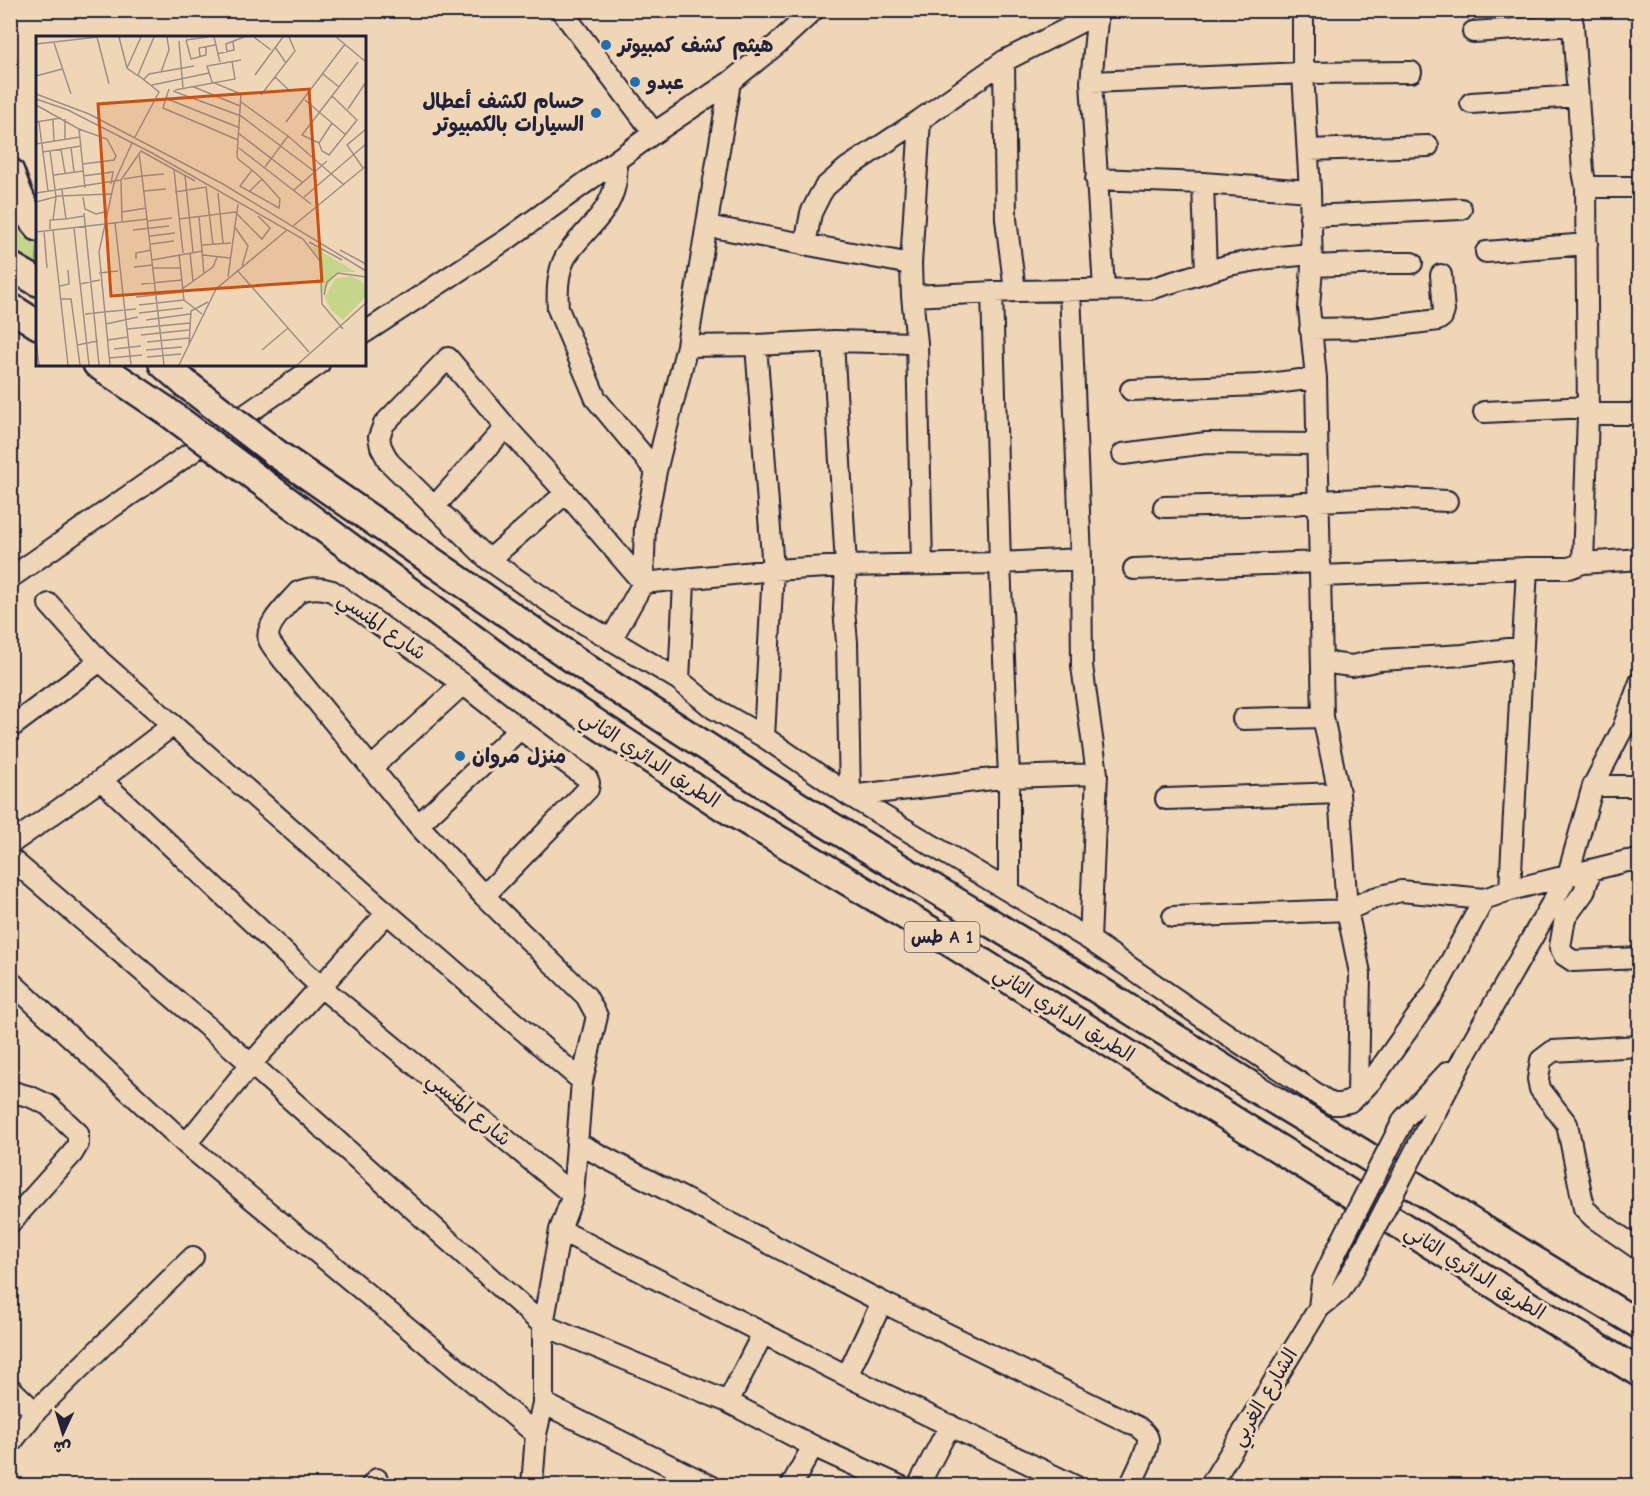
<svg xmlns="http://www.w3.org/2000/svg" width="1650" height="1496" font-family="'Comic Neue','Playpen Sans Arabic',sans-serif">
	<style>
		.green { fill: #c5d68a; stroke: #747c62; stroke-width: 1.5 }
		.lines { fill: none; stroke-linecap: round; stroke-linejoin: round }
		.minor-casing { stroke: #22223b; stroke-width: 24 }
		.highway-casing { stroke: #22223b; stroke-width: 32 }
		.minor { stroke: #efd6b7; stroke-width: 20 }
		.highway { stroke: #efd6b7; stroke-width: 27 }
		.minor-bridge-casing { stroke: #22223b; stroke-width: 24; stroke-linecap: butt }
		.highway-bridge-casing { stroke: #22223b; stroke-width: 32; stroke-linecap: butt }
		.minor-bridge { stroke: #efd6b7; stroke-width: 20 }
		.highway-bridge { stroke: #efd6b7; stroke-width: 27 }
		.poi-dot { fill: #1f6fb2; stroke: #efd6b7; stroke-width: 2 }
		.labels { text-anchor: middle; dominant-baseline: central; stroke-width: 6; stroke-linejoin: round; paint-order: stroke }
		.shield { fill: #efd6b7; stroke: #605860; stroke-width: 1.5 }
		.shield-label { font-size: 18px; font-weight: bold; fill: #22223b }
		.poi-label { font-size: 20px; font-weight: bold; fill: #22223b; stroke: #efd6b7; text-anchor: start }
		.street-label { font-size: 20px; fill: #22223b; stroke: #efd6b7 }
		.inset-road { fill: none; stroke: #9d8e85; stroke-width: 1.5 }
		.view { fill: #ca5113; fill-opacity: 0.15; stroke: #ca5113; stroke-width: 3 }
		.inset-edge { fill: none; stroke: #22223b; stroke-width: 3 }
	</style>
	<rect width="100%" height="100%" fill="#efd6b7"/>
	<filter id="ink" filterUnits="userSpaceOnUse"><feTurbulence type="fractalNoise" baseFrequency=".0167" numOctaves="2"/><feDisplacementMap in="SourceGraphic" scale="12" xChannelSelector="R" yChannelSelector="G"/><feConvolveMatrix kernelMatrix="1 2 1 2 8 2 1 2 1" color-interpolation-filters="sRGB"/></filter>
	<g filter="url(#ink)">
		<path class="green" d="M 10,202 L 29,234 L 37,243 L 37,265 L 11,248 Z"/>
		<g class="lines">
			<g class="minor-casing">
				<path id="minor" d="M 561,10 L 654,133
					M 1098,10 L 1091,82 L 1104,289
					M 1570,10 L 1573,25 L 1583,171 L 1586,187 L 1588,414 L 1583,563
					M 1473,32 L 1573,25
					M 1004,61 L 1006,219 L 1015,291
					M 1091,82 L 1303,73 L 1411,72
					M 1471,103 L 1578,96
					M 920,120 L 911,264 L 912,296 L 917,343 L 922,565
					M 1308,150 L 1428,146
					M 616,162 C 616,170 617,178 615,185 C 609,216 580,233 565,258 C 557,273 557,293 558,309 L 596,399 L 656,471
					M 1096,179 L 1203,183 L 1310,191
					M 1203,183 L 1206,272
					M 1586,187 L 1640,187
					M 1310,216 L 1461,209
					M 707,226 L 911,264
					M 805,245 L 811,213 L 820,195 L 825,187 L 847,168 L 920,120 L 1004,61 L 1098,13
					M 1486,252 L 1587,244
					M 1312,266 L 1386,263 L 1412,263
					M 1070,291 L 1081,559 L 1082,666 L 1097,774 L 1090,940
					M 992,293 L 1000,563 L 1009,777 L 1009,891
					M 912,296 L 1015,291 L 1150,289 L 1229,265 L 1269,258 L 1311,254
					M 1310,329 L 1374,328 L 1438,320 L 1442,317 L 1444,311 L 1441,275
					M 364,333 L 509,238 L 654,133 L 730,82 L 776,45 L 814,10
					M 833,341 L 846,566 L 844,610 L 847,642 L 850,796 L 1009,777 L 1097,774
					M 756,345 L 773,570 L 764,737
					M 687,346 L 756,345 L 833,341 L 917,343
					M 1131,390 L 1259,385 L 1316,378
					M 1484,412 L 1588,407
					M 1588,414 L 1640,414
					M 1123,454 L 1206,443 L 1316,444
					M 434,507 L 506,427
					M 1164,507 L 1294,504 L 1318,501 L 1385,498 L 1447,501
					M 1081,559 L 1000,563 L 846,566 L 773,570 L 643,583 L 566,493 L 506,427 L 448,358 L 384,424 L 379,437 L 381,447 L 389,462 L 489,560 L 558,608 L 679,680 L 713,708 L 764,737 L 850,796 L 1090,940 L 1225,1033 L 1332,1104 L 1339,1104 L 1349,1102 L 1358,1095 L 1373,1079 L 1435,991 L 1484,899 L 1510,890 L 1627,861 L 1640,861
					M 489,560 L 566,493
					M 1134,569 L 1320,562
					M 1320,576 L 1527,568 L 1569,568 L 1583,563 L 1640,559
					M 10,578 L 319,364
					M 679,580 L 684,583 L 679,680
					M 49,604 L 100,661 L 387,913 L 582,1081
					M 611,640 L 643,583 L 645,527 L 656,471 L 687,346 L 730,82
					M 1322,660 L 1336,664 L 1352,666 L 1380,660 L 1463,655 L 1523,647
					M 1243,719 L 1323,717
					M 10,728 L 100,661
					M 371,768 L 463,684
					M 101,780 L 321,987 L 573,1195
					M 1593,786 L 1640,786
					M 1166,799 L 1339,793
					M 418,825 L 520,729
					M 10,844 L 101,780 L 173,725
					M 10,858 L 251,1064 L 543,1325 L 728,1402 L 813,1446 L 900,1486
					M 1591,870 L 1584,892 L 1565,918 L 1560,947 L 1564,955 L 1573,961 L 1640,958
					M 1510,890 L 1527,568
					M 484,896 L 588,789 L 589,783 L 587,778 L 520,729 L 463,684 L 332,591 C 320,587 309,587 298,592 C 289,603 264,625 269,640 C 272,647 279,654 283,660 L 418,825 L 484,896 L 586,996 L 597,1016 L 582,1081 L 573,1195 L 560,1230 L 543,1325 L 543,1403 L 536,1434 L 532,1486
					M 1173,917 L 1347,910 L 1339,793 L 1323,717 L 1316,378 L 1309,308 L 1312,266 L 1310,191 L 1303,73 L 1303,10
					M 10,981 L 186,1144 L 536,1434
					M 1640,1046 L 1553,1051 L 1541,1060 L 1538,1079 L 1540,1089 L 1567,1124 L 1584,1208 L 1594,1218 L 1640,1250
					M 10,1091 L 31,1097 L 48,1105 L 78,1133 L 78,1144 L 72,1154 L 10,1223
					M 1358,1095 L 1360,973 L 1347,910 L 1374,898 L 1401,891 L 1484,899
					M 1404,1119 L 1448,1072
					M 1424,1134 L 1466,1053 L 1568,875 L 1593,786 L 1623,728 L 1640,682
					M 577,1143 L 882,1302 L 1138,1427 C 1142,1431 1147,1433 1148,1439 C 1149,1449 1135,1475 1130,1486
					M 186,1144 L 251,1064 L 387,913
					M 560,1230 L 847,1376 L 1075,1486
					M 1319,1308 L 1322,1282 L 1335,1254
					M 847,1376 L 882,1302
					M 10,1388 L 35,1412
					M 728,1402 L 763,1333
					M 543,1403 L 711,1486
					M 10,1444 L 35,1412 L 193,1257
					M 371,1486 L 377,1479
					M 791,1486 L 813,1446
					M 918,1486 L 950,1425
					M 1210,1486 L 1319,1308 L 1340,1291 L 1355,1267"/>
			</g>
			<g class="highway-casing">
				<path id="highway" d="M 10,172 C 17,192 24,211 38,227
					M 10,266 L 38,282
					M 10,307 L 38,325
					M 97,364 L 165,410
					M 163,364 L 186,384
					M 277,454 L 605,681 L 806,811 L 1024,943 L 1256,1089 L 1362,1153 L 1476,1225 L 1640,1325
					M 259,480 L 518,672 L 722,806 L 948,941 L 1521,1301 L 1640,1373"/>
			</g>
			<use href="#minor" class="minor"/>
			<use href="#highway" class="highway"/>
			<g class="minor-bridge-casing">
				<path id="minor-bridge" d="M 1335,1254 L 1404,1119
					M 1355,1267 L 1424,1134"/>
			</g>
			<g class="highway-bridge-casing">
				<path id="highway-bridge" d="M 186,384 L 277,454
					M 165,410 L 259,480"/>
			</g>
			<use href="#minor-bridge" class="minor-bridge"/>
			<use href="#highway-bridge" class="highway-bridge"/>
		</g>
	</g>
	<g class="poi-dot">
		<circle cx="606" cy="45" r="6"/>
		<circle cx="635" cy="82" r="6"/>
		<circle cx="596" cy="113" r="6"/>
		<circle cx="460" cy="756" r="6"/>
	</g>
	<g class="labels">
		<rect class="shield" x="904.5" y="922" width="75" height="30" rx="4.5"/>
		<g class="shield-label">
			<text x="942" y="937">طس A 1</text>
		</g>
		<g class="poi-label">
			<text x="618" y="45">هيثم كشف كمبيوتر</text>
			<text x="647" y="82">عبدو</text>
			<text x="584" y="101" text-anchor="end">حسام لكشف أعطال<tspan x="584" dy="23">السيارات بالكمبيوتر</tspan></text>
			<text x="472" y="756">منزل مروان</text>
		</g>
		<g class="street-label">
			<text transform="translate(382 626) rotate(35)">شارع المنسي</text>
			<text transform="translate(650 759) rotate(33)">الطريق الدائري الثاني</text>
			<text transform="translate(1064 1014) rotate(32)">الطريق الدائري الثاني</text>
			<text transform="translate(469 1109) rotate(40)">شارع المنسي</text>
			<text transform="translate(1475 1272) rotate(32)">الطريق الدائري الثاني</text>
			<text transform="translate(1264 1397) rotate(-59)">الشارع الغربي</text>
		</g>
	</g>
	<g transform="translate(36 36)">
		<rect width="330" height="330" fill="#efd6b7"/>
		<path d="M 273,208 L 301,225 L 320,236 L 302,236 L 286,257 L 286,225 ZM 315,240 L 330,248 L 330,260 L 307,284 L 295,274 L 289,261 L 299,243 Z" fill="#c5d68a"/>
		<path class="inset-road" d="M 61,1 L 73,48M 83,1 L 91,32 L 102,40M 178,1 L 184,26M 218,1 L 235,14M 300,1 L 330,26M 150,4 L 155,23 L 170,19 L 170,11M 150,4 L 172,1M 143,5 L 147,52M 18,7 L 35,58M 0,8 L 62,1M 239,11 L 250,27M 191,16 L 190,8 L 208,1M 181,18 L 198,14 L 197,6M 164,20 L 163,12 L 179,9M 205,24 L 171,30 L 176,46 L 205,58 L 201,120 L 202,123 L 216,134 L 226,143 L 244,163 L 243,172 L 204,150 L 216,134M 91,32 L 105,1M 125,36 L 133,14 L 131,1M 287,38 L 303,51M 219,39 L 247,1M 0,40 L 26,33M 239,41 L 253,54M 107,44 L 113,38 L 158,30M 116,49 L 173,37M 158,51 L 204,70M 133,53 L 127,72 L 202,104M 139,54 L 199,43 L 196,25M 137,55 L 205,80 L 279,136M 0,58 L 53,78 L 187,148 L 330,235M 225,59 L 259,15 L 253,1M 129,62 L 204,92M 0,63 L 32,74 L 116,117 L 267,203 L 284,225 L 286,268 L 307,293M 269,64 L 310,99M 205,66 L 252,100 L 308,149M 0,69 L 43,93 L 49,152M 312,73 L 330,46M 17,84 L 18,105M 0,86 L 25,82M 3,86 L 12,155M 250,86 L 309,8M 43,93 L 71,103 L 80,120 L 78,124 L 47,128M 202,97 L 266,146M 99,101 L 123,56 L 102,39 L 118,1M 29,104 L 29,83M 283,107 L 266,99 L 322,26M 283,107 L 286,115 L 293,119 L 321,84 L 296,60M 283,107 L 296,87M 0,108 L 44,101M 35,111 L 38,136M 203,112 L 275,168M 25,113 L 29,137M 14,115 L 20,161 L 17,184M 7,116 L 45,110M 229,131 L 252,100M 327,132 L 311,109 L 330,93M 138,134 L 147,217M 18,139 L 47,135M 47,140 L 77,136 L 75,148M 149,140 L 157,216M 88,143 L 106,140 L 103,117M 85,144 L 86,186M 26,154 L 30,183 L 48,180M 258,154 L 291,125M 108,155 L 130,153M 139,156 L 170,151 L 177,209M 213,156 L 226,143M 0,157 L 85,144 L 105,115 L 159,145M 182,157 L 187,207M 47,161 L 49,173 L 60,178 L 69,176M 268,161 L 330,108M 0,166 L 23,160 L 75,158M 86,176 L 110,172M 48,177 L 63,329M 163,181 L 168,238M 143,183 L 199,176 L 226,203 L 234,192 L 222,180M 112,185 L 136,182M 79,187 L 95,329M 198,190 L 212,210 L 206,230M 257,190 L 330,130M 38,192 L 53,329M 14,193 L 14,184 L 30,183M 17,194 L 32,329M 97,194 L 133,190M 8,195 L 11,232M 0,196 L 112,183M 114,200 L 139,197M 273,206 L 306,224M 115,208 L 138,205M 166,209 L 195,207M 304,214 L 330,228M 154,217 L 157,245M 143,218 L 148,264 L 166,278M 167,219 L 194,222M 100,223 L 100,217 L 115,214M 116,224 L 167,215M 98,231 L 117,229M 117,232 L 145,232M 201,234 L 273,316M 63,237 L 82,235M 192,241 L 202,168M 44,248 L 64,244M 105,248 L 146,244M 24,250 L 33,248 L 32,234M 146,253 L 177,231 L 181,221M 288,259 L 291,246 L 302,237 L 330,241M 100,261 L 146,256M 25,263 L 35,263 L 44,329M 103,269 L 148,264M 68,276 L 100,273M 103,277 L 147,272M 49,278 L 68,276M 110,284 L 154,278M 70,288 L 102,281M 91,293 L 154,287M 105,299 L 153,294M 72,304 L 92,301M 0,305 L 3,329M 111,306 L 153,302M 41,309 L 62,305M 153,309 L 155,275 L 172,266M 78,313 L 105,310M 110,314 L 146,311M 226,314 L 252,292M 111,321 L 145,318M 73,322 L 106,319M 74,329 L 63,216 L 78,147 L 96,107M 128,329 L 106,140 L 128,138M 143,329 L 180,253 L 251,194M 261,329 L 330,267"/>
		<path class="view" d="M 273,53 L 286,245 L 75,260 L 62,68 Z"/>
		<rect width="330" height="330" class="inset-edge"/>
	</g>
	<rect width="1650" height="1496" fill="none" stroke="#efd6b7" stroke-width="36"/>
	<rect x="18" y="18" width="1614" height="1460" fill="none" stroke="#22223b" stroke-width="2" filter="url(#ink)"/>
	<g transform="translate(63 1433) rotate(184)" stroke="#efd6b7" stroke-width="4.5" paint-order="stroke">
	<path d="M0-4.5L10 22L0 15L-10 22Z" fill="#22223b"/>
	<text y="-9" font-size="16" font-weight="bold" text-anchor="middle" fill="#22223b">ش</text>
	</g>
</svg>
